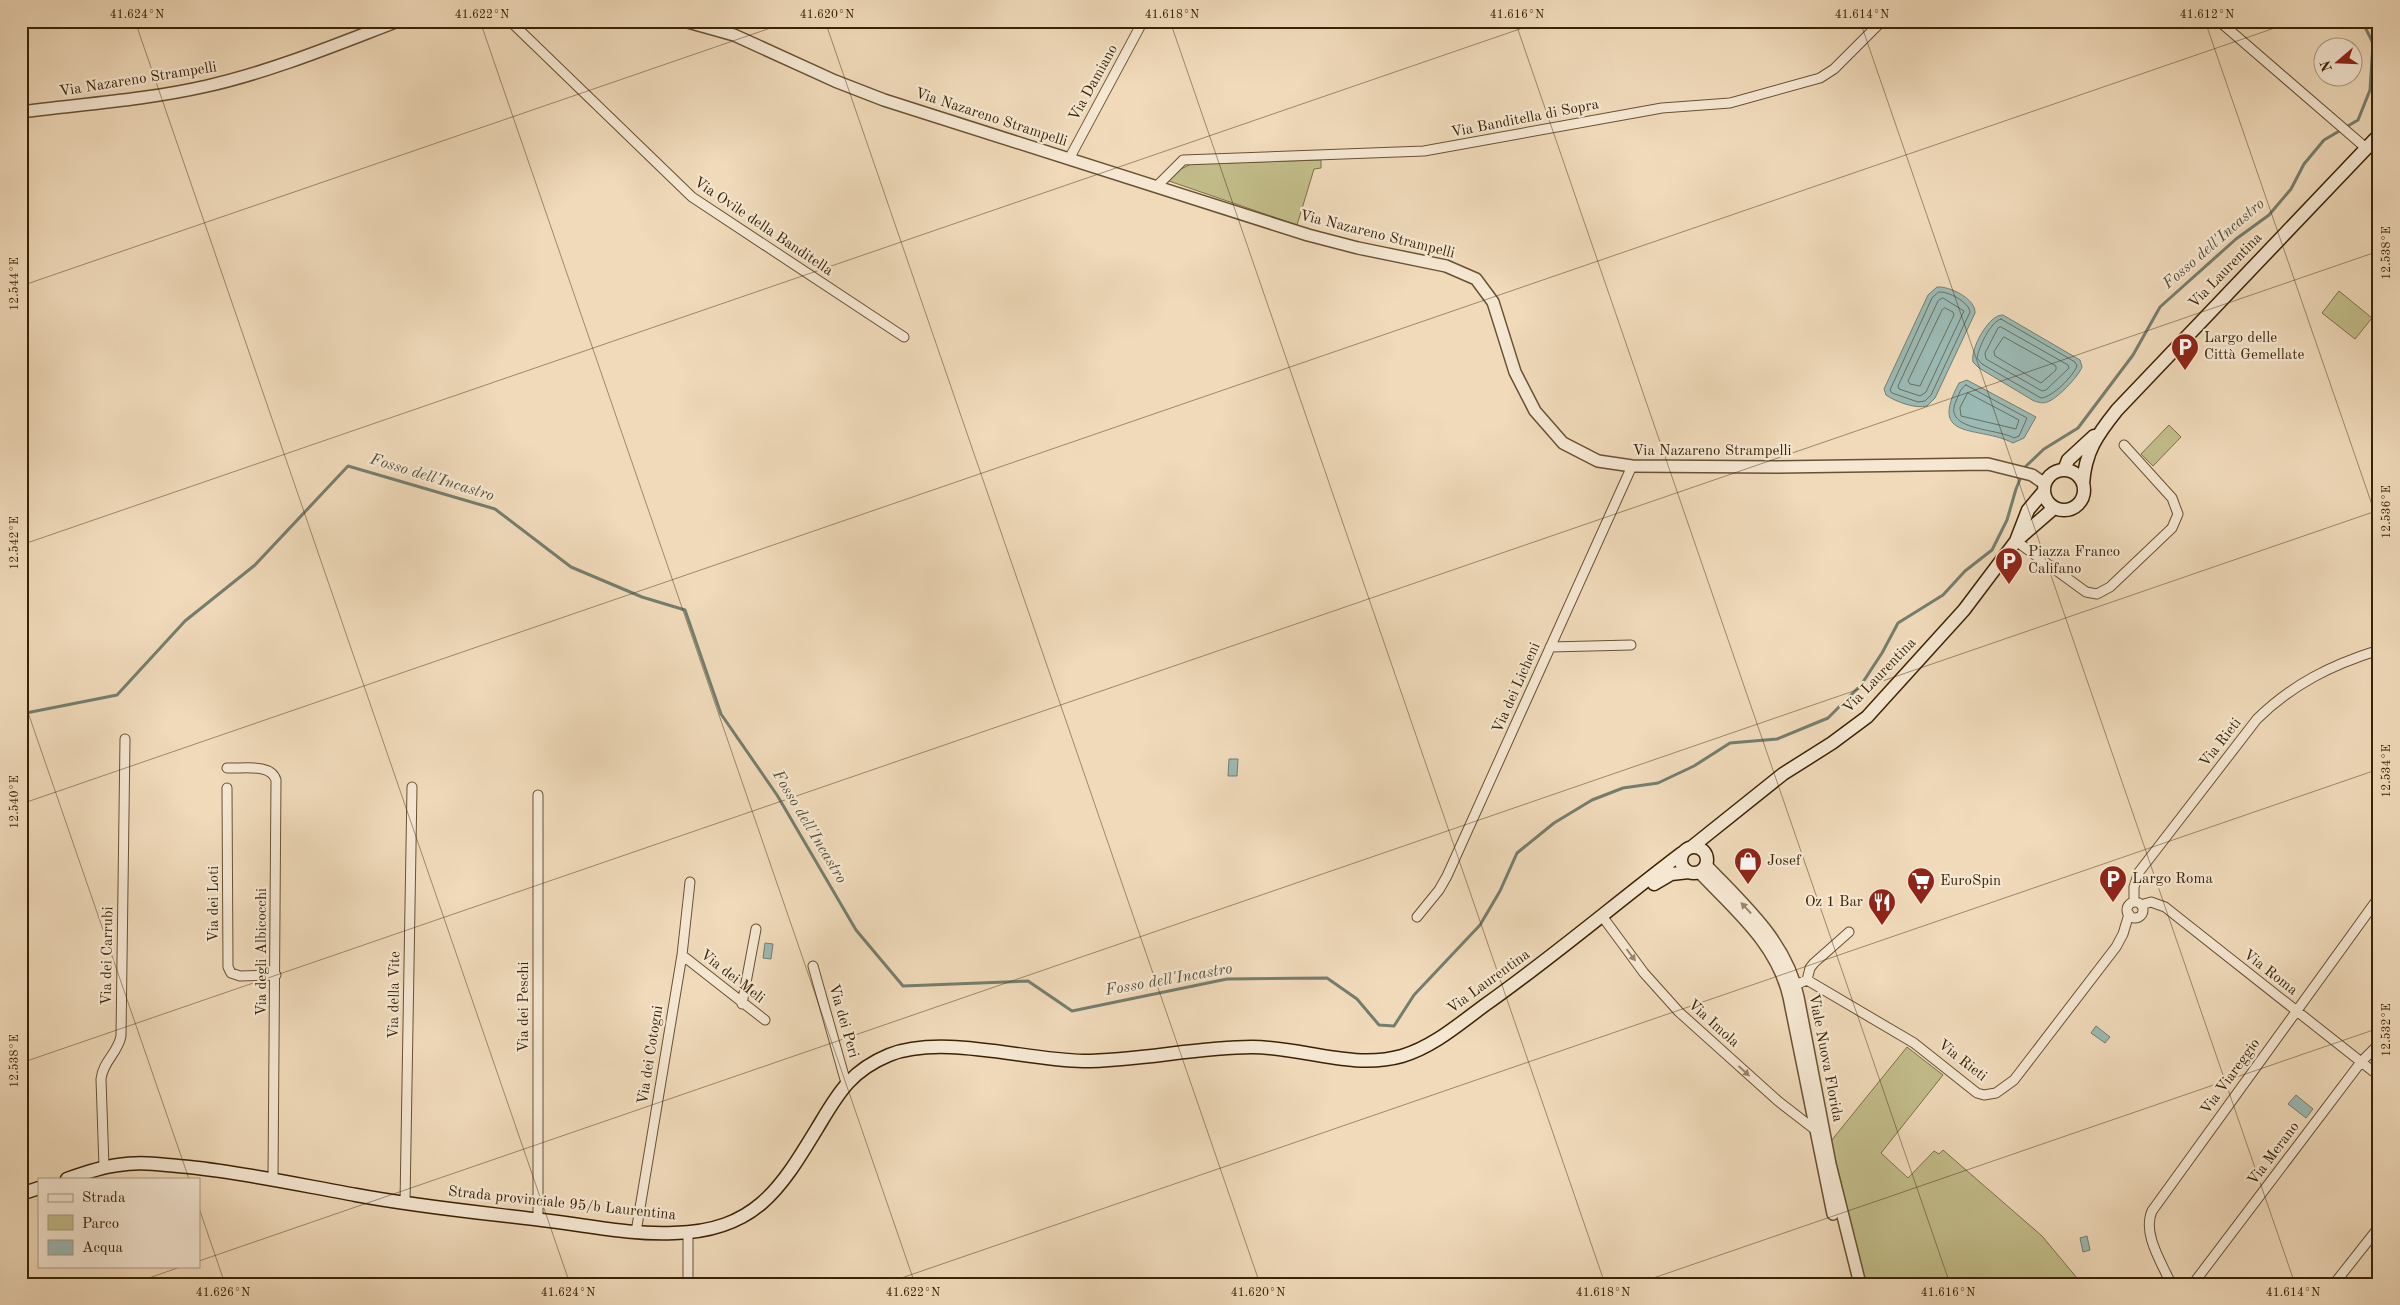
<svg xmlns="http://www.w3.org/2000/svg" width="2400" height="1305" font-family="'Old Standard TT',serif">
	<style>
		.green { fill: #c2bd8a; stroke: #7e7047 }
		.water { fill: #9bbab5; stroke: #747e6e }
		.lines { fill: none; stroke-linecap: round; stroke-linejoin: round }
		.shore { stroke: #6a6e5c; stroke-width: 1 }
		.stream { stroke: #747e6e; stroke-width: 3 }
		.minor-casing { stroke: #685132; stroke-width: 11 }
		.tertiary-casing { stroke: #685132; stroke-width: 14 }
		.secondary-casing { stroke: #3a2304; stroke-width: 15 }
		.minor { stroke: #f5e7d2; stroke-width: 9 }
		.tertiary { stroke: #f5e7d2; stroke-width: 11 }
		.secondary { stroke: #f5e7d2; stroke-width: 12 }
		.oneway { fill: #98856b }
		.ticks { fill: none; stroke: #3a2304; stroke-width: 1; stroke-opacity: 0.45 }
		.labels { text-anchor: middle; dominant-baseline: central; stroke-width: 4.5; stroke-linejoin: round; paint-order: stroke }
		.street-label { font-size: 15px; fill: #3a2304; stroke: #f5e7d2 }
		.poi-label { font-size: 15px; fill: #3a2304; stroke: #f5e7d2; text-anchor: start }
		.water-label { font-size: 16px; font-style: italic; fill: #575039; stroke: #f5e7d2 }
		.neatline { fill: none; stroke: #3a2304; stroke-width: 2 }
		.ticks-label { font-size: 12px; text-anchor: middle; fill: #3a2304 }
	</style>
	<rect width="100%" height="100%" fill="#f0daba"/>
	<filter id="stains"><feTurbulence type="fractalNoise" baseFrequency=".004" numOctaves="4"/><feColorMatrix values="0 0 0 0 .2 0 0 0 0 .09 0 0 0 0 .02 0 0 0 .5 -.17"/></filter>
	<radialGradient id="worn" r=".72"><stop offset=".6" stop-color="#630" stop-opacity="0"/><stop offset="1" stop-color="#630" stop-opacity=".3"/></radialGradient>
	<path class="green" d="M 1321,160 L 1321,168 L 1314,169 L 1297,225 L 1169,181 L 1179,170 L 1191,164 Z
		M 2339,291 L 2372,318 L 2355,339 L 2322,313 Z
		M 2169,425 L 2181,437 L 2153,466 L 2141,454 Z
		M 1907,1047 L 1943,1075 L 1881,1153 L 1908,1178 L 1934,1151 L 1939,1154 L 1943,1150 L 2042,1236 L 2082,1284 L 1865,1284 L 1831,1141 Z"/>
	<path class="water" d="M 1937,287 C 1950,286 1976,299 1975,313 L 1935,398 L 1927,406 C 1916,409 1896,402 1886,395 L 1884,389 L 1928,295 Z
		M 2003,315 L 2080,360 L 2082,367 C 2079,376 2056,400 2047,402 C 2043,404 2038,402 2034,401 L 1979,368 L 1973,362 C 1970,349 1989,314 2003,315 Z
		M 1967,380 L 2036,417 L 2024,438 L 2013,443 C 1979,425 1927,442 1959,383 Z
		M 1229,759 L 1238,759 L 1237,776 L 1228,776 Z
		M 765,943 L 773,944 L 771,959 L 763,958 Z
		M 2096,1026 L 2110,1037 L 2105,1043 L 2091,1033 Z
		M 2296,1095 L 2313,1109 L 2306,1118 L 2288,1104 Z
		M 2087,1236 L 2090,1250 L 2083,1252 L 2080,1238 Z"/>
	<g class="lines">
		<path class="shore" d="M 1939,292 C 1948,291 1969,302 1970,312 L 1931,395 L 1925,401 L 1918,402 L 1892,393 L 1890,390 L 1932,298 Z
			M 1943,298 L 1964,311 L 1926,392 L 1920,396 L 1899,389 L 1898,386 L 1938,301 Z
			M 1945,308 L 1953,312 L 1954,315 L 1920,386 L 1910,384 L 1908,381 L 1942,310 Z
			M 2001,319 L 2075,362 L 2077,366 C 2073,376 2053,397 2041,398 L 1982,364 L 1977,358 C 1979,347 1990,322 2001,319 Z
			M 2001,327 L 2068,365 L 2069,368 L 2046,390 L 2042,391 L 1986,359 L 1985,353 L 1998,328 Z
			M 2004,337 L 2056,366 L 2056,370 L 2041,383 L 1995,356 L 1994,352 Z
			M 1966,385 L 2027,418 L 2019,436 L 2014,438 C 1997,428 1942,431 1956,401 C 1959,395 1960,388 1966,385 Z
			M 1968,393 L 2019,420 L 2016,429 L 1961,416 L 1960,408 Z"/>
		<path class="stream" d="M 21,714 L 117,695 L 185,621 L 255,565 L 348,466 L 495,509 L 571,567 L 642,597 L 685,610 L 721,714 L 777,795 L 856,930 L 903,986 L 1028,981 L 1072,1011 L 1227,979 L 1327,978 L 1357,999 L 1379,1025 L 1394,1026 L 1414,995 L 1480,925 L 1500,891 L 1517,853 L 1554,823 L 1592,800 L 1623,788 L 1658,783 L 1694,766 L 1730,743 L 1777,739 L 1828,718 L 1861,685 L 1882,653 L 1898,623 L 1943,595 L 1965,571 L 1992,550 L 2007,520 L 2016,489 L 2025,467 L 2044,449 L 2078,428 L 2133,355 L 2160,307 L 2236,239 L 2269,215 L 2291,189 L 2304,164 L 2324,140 L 2358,120 L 2370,90 L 2373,43 L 2362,21"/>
		<g class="minor-casing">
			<path id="minor" d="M 510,21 L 692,197 L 904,337
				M 2219,21 L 2366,148
				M 1069,159 L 1143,21
				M 1157,186 L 1183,160 L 1424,151 L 1662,108 L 1730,103 L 1820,78 L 1834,69 L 1882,21
				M 2016,541 L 2086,592 L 2097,594 L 2110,587 L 2172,528 L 2178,514 L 2172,498 L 2124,445
				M 1550,647 L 1631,645
				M 227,768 C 242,769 271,763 276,780 L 273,1179
				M 227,788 L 228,967 L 231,973 L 240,976 L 276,975
				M 538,795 L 538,1219
				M 2134,902 L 2134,887 L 2139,872 L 2257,719 C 2293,684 2331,665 2379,650
				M2127 910a8 8 0 1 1 16 0a8 8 0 1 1-16 0Z
				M 2141,905 L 2151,902 L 2165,907 L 2379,1076
				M 1602,916 L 1644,973 L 1679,1012 L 1778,1101 L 1818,1132
				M 1417,917 L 1439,890 L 1447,876 L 1632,466
				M 682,955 L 765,1020
				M 813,966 L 846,1083
				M 1807,980 L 1810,968 L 1814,963 L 1849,932
				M 1795,985 L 1807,980 L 1914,1043 L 1977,1093 L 1984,1095 L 1996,1093 L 2014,1080 L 2116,947 L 2123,934 L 2129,914
				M 742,1004 L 756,929
				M 104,1167 L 101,1079 C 103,1061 118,1053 121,1036 L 125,739
				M 405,1203 L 412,787
				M 636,1232 L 682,955 L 690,882
				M 688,1232 L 688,1284
				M 2171,1284 C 2162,1263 2142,1234 2152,1211 L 2379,897
				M 2193,1284 L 2361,1062 L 2379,1044
				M 2334,1284 L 2379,1227"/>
		</g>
		<g class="tertiary-casing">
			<path id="tertiary" d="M 684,21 L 734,35 L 835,81 L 884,100 L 1308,235 L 1358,248 L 1446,266 L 1476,279 L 1493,302 L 1515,372 L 1535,411 L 1563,443 L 1598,461 L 1632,466 L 1777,467 L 1988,464 L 2032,475 L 2045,484
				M 21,112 C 83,104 146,100 207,86 C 273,71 335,45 398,21
				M 1706,865 C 1744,905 1787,942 1798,997 L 1830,1164 L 1860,1284
				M 1699,872 C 1735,910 1777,944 1789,997 L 1833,1214"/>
		</g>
		<g class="secondary-casing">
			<path id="secondary" d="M2044 490a20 20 0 1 1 40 0a20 20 0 1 1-40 0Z
				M 2064,470 L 2068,460 L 2094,436
				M 2083,484 C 2085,452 2097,435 2117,410 L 2379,135
				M 2016,541 L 2028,510 L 2044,491
				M 1693,846 L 1783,774 L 1832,743 L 1867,717 L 1964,610 L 2016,541 L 2054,508
				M1681 860a13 13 0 1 1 26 0a13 13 0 1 1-26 0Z
				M 1654,884 L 1671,874 L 1689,872
				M 67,1179 C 84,1173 101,1167 118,1165 C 142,1161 166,1165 189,1167 C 246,1173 300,1185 356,1195 C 420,1207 485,1213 550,1221 C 591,1226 633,1235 674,1233 C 758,1231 782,1186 821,1122 C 840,1090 853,1070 889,1055 C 942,1034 1025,1060 1083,1061 C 1140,1061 1196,1047 1252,1047 C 1301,1047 1353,1070 1402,1056 C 1433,1047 1459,1024 1485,1005 C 1553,957 1616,903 1682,853
				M 21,1194 L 39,1188"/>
		</g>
		<use href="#minor" class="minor"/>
		<use href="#tertiary" class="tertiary"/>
		<use href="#secondary" class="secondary"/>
	</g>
	<defs><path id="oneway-solid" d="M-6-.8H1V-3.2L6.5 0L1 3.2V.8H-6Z" transform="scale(1.25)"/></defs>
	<g class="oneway">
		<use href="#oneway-solid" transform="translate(1746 908) rotate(-133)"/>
		<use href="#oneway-solid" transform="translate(1631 955) rotate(53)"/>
		<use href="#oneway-solid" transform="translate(1744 1071) rotate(42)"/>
	</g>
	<path class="ticks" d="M 135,21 L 570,1284M 480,21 L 915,1284M 825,21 L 1260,1284M 1170,21 L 1605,1284M 1515,21 L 1950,1284M 1860,21 L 2295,1284M 2205,21 L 2379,525M 21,28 L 39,21M 21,286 L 791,21M 21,545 L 1543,21M 21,692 L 189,1179M 21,804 L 2295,21M 21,1063 L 2379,251M 199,1208 L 225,1284M 199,1261 L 2379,510M 132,1284 L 183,1266M 884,1284 L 2379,769M 1636,1284 L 2379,1028"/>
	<defs>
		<g id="parking-pin" transform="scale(1.4375)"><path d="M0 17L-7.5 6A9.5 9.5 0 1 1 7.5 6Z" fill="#8f2418" stroke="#f5e7d2"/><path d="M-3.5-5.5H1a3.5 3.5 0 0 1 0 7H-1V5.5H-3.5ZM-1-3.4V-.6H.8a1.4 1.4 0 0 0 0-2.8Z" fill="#fff"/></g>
		<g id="shop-pin" transform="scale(1.4375)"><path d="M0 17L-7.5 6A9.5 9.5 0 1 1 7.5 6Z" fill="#8f2418" stroke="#f5e7d2"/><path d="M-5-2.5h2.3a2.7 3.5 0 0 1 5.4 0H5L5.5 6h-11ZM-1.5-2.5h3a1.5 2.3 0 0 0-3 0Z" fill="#fff"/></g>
		<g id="supermarket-pin" transform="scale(1.4375)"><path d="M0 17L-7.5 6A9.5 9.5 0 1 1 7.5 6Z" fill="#8f2418" stroke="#f5e7d2"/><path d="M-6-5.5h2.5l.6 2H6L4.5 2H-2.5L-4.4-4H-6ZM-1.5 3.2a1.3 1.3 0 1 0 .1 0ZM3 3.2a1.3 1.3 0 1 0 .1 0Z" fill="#fff"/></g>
		<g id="restaurant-pin" transform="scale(1.4375)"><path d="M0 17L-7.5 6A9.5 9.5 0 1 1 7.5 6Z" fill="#8f2418" stroke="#f5e7d2"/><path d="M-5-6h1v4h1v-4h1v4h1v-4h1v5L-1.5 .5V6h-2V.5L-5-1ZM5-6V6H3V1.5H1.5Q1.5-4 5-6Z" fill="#fff"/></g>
	</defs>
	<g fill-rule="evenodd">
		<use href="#parking-pin" x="2185" y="347"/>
		<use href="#parking-pin" x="2009" y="561"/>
		<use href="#shop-pin" x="1748" y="861"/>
		<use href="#parking-pin" x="2113" y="879"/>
		<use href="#supermarket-pin" x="1921" y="881"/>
		<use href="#restaurant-pin" x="1882" y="902"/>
	</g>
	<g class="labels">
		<g class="street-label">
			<text transform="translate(138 80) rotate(-9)">Via Nazareno Strampelli</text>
			<text transform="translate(1094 83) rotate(-61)">Via Damiano</text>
			<text transform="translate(991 118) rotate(18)">Via Nazareno Strampelli</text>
			<text transform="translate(1525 119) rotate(-11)">Via Banditella di Sopra</text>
			<text transform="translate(763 227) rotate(34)">Via Ovile della Banditella</text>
			<text transform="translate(1377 235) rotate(14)">Via Nazareno Strampelli</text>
			<text transform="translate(2226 271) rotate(-46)">Via Laurentina</text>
			<text x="1712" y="451">Via Nazareno Strampelli</text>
			<text transform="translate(1880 676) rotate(-46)">Via Laurentina</text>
			<text transform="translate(1517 688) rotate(-66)">Via dei Licheni</text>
			<text transform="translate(2221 743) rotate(-52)">Via Rieti</text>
			<text transform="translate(214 904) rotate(-90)">Via dei Loti</text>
			<text transform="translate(262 952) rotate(-90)">Via degli Albicocchi</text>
			<text transform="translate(108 956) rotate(-89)">Via dei Carrubi</text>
			<text transform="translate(2270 973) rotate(38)">Via Roma</text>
			<text transform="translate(732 977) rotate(38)">Via dei Meli</text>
			<text transform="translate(1489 982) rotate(-36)">Via Laurentina</text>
			<text transform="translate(395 995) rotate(-89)">Via della Vite</text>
			<text transform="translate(524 1007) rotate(-90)">Via dei Peschi</text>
			<text transform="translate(843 1021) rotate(74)">Via dei Peri</text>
			<text transform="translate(1713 1024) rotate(42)">Via Imola</text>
			<text transform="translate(651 1055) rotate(-81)">Via dei Cotogni</text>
			<text transform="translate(1825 1058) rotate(79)">Viale Nuova Florida</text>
			<text transform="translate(1962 1061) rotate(38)">Via Rieti</text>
			<text transform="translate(2231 1077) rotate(-54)">Via Viareggio</text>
			<text transform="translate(2274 1154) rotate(-53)">Via Merano</text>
			<text transform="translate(562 1204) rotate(6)">Strada provinciale 95/b Laurentina</text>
		</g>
		<g class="poi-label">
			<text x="2204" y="338">Largo delle<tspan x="2204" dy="17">Città Gemellate</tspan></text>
			<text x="2028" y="552">Piazza Franco<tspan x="2028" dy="17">Califano</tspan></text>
			<text x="1767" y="861">Josef</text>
			<text x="2132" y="879">Largo Roma</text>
			<text x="1940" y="881">EuroSpin</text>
			<text x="1863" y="902" text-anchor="end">Oz 1 Bar</text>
		</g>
		<g class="water-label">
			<text transform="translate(2214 244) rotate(-41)">Fosso dell'Incastro</text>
			<text transform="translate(432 478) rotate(17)">Fosso dell'Incastro</text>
			<text transform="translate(809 827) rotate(59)">Fosso dell'Incastro</text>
			<text transform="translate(1169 980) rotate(-10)">Fosso dell'Incastro</text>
		</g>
	</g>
	<rect width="2400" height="1305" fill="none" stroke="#f0daba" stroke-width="55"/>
	<rect x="38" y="1178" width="162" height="90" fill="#f5e7d2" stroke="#aa9980"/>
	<rect x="48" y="1194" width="25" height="8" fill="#f5e7d2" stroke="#aa9980"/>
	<text x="82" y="1202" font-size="15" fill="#3a2304">Strada</text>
	<rect x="48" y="1215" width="25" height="15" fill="#c2bd8a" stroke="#aa9980"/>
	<text x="82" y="1228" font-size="15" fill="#3a2304">Parco</text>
	<rect x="48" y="1240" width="25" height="15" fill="#9bbab5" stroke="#aa9980"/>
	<text x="82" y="1252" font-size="15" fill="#3a2304">Acqua</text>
	<g transform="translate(2338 62) rotate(251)"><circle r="24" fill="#f5e7d2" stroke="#aa9980"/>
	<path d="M0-4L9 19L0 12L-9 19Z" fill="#8f2418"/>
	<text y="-8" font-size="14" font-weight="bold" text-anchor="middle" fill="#3a2304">N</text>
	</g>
	<rect x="28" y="28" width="2344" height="1250" class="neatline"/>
	<g class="ticks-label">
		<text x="137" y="18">41.624°N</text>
		<text x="482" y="18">41.622°N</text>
		<text x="827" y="18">41.620°N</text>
		<text x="1172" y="18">41.618°N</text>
		<text x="1517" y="18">41.616°N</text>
		<text x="1862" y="18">41.614°N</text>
		<text x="2207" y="18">41.612°N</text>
		<text transform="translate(2386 253) rotate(-90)" y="4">12.538°E</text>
		<text transform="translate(14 284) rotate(-90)" y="4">12.544°E</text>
		<text transform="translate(2386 512) rotate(-90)" y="4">12.536°E</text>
		<text transform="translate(14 543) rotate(-90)" y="4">12.542°E</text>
		<text transform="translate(2386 771) rotate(-90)" y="4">12.534°E</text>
		<text transform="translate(14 802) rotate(-90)" y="4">12.540°E</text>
		<text transform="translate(2386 1030) rotate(-90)" y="4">12.532°E</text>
		<text transform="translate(14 1061) rotate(-90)" y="4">12.538°E</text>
		<text x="223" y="1296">41.626°N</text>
		<text x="568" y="1296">41.624°N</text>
		<text x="913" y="1296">41.622°N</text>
		<text x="1258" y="1296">41.620°N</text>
		<text x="1603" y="1296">41.618°N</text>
		<text x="1948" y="1296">41.616°N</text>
		<text x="2293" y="1296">41.614°N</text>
	</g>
	<rect width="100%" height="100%" filter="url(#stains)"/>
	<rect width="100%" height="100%" fill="url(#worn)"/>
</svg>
